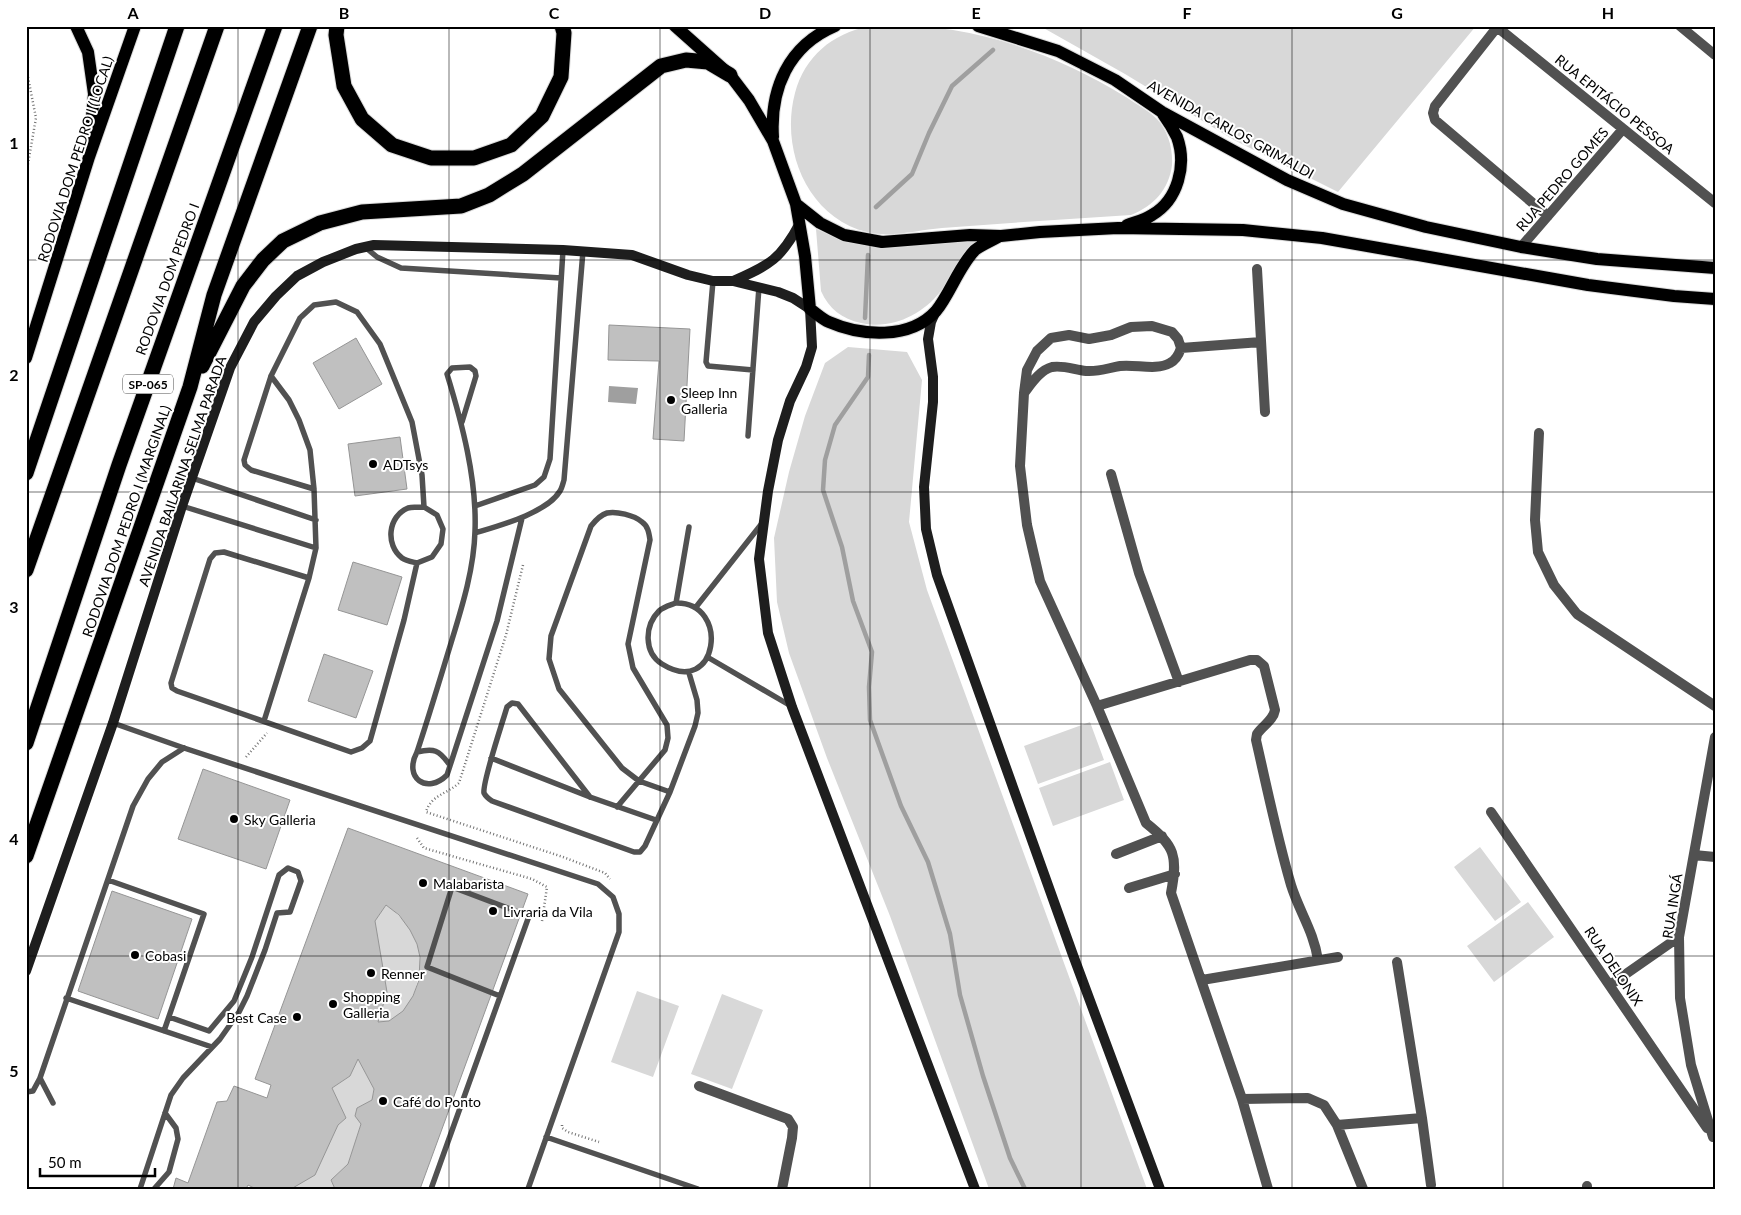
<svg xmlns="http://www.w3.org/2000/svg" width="1741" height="1215" font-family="Lato,sans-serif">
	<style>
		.green { fill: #d8d8d8 }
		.water { fill: #9f9f9f }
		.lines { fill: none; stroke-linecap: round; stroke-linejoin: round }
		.stream { stroke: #9f9f9f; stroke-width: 4.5 }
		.building { fill: #c0c0c0; stroke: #959595; fill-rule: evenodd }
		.primary-casing { stroke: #dbdbdb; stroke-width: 14 }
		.highway-casing { stroke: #dbdbdb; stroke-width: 17 }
		.path { stroke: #737373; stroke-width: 2.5; stroke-dasharray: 1 2.5; stroke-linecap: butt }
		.lane { stroke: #515151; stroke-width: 5.5 }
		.street { stroke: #515151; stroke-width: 10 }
		.secondary { stroke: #1e1e1e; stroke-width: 10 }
		.primary { stroke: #000; stroke-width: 12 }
		.highway { stroke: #000; stroke-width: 15 }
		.grid { fill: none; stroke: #000; stroke-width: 1; stroke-opacity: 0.55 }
		.poi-dot { fill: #000; stroke: #fff; stroke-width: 2 }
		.labels { text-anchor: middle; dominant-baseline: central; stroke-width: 4; stroke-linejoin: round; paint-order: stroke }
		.shield { fill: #fff; stroke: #4c4c4c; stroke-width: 1 }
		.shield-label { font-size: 12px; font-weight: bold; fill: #000 }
		.street-label { font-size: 14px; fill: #000; stroke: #fff }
		.poi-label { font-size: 14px; fill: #000; stroke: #fff; text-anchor: start }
		.neatline { fill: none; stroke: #000; stroke-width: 2 }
		.grid-label { font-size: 16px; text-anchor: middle; font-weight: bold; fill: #000 }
	</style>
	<rect width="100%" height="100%" fill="#fff"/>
	<path class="green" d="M 869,26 C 897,26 925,25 953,30 C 1014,40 1073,64 1126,97 C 1136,104 1148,110 1157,119 C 1168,131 1173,148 1172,165 C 1169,189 1154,206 1131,215 C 1068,219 1005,223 942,228 C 918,230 891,238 867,232 C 807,217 780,149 795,93 C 805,56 832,34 869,26 Z
		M 1040,26 L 1476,26 L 1338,192 L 1234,140 L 1125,74 Z
		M 816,229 L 839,239 L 869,246 L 886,247 L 975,241 C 961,257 953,276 940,292 C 922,315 891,330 861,323 C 842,319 829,309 821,291 Z
		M 848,347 L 907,352 L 922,380 L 909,522 L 927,590 L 1147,1189 L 989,1189 L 890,916 L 827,758 L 789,653 L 777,602 L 774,538 L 789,472 L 805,416 L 825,363 Z
		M 1090,722 L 1104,760 L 1038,784 L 1024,746 Z
		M 1110,762 L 1124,800 L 1053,826 L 1039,788 Z
		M 1480,847 L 1521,902 L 1495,921 L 1454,867 Z
		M 1528,902 L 1554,937 L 1494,982 L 1467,946 Z
		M 386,905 C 400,915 411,927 417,944 C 425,966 415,1013 389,1021 C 386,1022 381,1022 378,1022 L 375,921 Z
		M 637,991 L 679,1006 L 653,1077 L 611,1062 Z
		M 722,994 L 763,1010 L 732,1089 L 691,1074 Z
		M 358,1059 L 374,1089 L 372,1100 L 357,1108 L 361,1124 L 348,1164 L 331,1180 L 335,1189 L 291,1189 L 338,1125 L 346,1118 L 332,1088 L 350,1076 Z"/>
	<path class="water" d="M 609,386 L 638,388 L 636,404 L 608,402 Z"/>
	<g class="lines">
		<path class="stream" d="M 876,207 L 912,174 L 929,133 L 952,86 L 993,50
			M 865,318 L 868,255
			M 869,355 L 868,377 L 835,425 L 825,460 L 823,490 L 842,547 L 853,601 L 872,652 L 869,687 L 870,720 L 901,806 L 928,862 L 950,934 L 960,995 L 983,1076 L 1010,1158 L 1025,1189"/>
	</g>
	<path class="building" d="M 609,325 L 690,329 L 684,441 L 653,439 L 659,361 L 608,360 Z
		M 356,338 L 382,384 L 339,409 L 313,363 Z
		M 400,437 L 407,489 L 355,496 L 348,444 Z
		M 353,562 L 402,577 L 387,625 L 338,610 Z
		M 324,654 L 373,671 L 356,718 L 308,701 Z
		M 203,769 L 290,800 L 266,869 L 178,839 Z
		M 348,828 L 528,894 L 420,1189 L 335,1189 L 331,1180 L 348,1164 L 361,1124 L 355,1116 L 357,1108 L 372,1100 L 374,1089 L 358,1059 L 350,1076 L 332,1088 L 346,1118 L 338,1125 L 315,1175 L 291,1189 L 256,1189 L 248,1185 L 246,1189 L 173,1189 L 176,1178 L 188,1183 L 217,1102 L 227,1101 L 234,1086 L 267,1098 L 271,1085 L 255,1079 ZM 386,905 L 399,915 L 410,930 L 417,944 L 420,957 L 419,980 L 413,996 L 403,1011 L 389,1021 L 378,1022 L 387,992 L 375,921 Z
		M 112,891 L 192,919 L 158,1019 L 78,991 Z"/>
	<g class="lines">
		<g class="primary-casing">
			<path id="primary" d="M 76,26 L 88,52 L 94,94 L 90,138
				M 675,26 L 730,75 L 749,100 L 773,141 L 796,204 L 820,223 L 844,235 L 882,242 L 970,235 L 1001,236 L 1040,232 L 1118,228 L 1243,230 L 1322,238 L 1588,285 L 1674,296 L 1715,299
				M 978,26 L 1058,51 L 1115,80 L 1162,112 L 1287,180 L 1343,204 L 1426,227 L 1521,247 L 1597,259 L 1715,268
				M 773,137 C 770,89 788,46 835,26
				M 796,204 L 805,256 L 810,309 C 816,313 822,319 829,322 C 861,336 910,340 936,311 C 950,294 959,266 975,250 C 981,245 991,241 998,237
				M 1127,225 C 1135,222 1145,220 1152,215 C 1178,200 1187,165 1177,137 C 1173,129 1168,121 1163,114
				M 26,358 L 89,157 L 135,26"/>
		</g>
		<g class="highway-casing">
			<path id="highway" d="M 337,26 L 336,35 L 344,86 L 362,119 L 392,145 L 431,158 L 474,158 L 511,145 L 542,116 L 561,77 L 564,33 L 562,26
				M 202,366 L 243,286 L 263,260 L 283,241 L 320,223 L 362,212 L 461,206 L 489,195 L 523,174 L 661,66 L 686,60 L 708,62 L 730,75
				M 26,473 L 177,26
				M 26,570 L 217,26
				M 26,743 L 119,465 L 275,26
				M 26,856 L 190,387 L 214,295 L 310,26"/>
		</g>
		<path class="path" d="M 26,67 L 36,118 L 26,175
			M 523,565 L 506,635 L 459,783 C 447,794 431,795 426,812 L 563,857 L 605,873 L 610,879
			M 246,757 L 267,733
			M 417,838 L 424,848 L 532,879 L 547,887 L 542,921
			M 562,1125 L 562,1128 L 568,1132 L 599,1142"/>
		<path class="lane" d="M 365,247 L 377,257 L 401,268 L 561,278
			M 713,281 L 706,362 L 708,366 L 753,370
			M 462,422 L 476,376 L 475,371 L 470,367 L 452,368 L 447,374 C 462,423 477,479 475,531 C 474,569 462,607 451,643 C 440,679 429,716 417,752 C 403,778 427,795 447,775 L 497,621 L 522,518
			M 748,436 L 759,287
			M 192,478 L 316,520
			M 314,489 L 251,470 L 245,465 L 244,460 L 271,376 L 300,318 L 314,305 L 336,302 L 357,312 L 380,344 L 412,422 L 422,475 L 424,507
			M 182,506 L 316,548
			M 475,506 L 535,485 L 544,477 L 550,459 L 563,250
			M 424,507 L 437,515 L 443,529 L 441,544 L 432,557 L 417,563 C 413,562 406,561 402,558 C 385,545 388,516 408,508 C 413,507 420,507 424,507 Z
			M 475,533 C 498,526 547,513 560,491 C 562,488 563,483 564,480 L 583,251
			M 309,578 L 224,552 L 215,553 L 210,559 L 171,683 L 172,688 L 177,691 L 351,752 L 362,748 L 370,741 L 404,620 L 417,563
			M 676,603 C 731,602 718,699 662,664 C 644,653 644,626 659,611 C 663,607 671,605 676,603 Z
			M 676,603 L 689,527
			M 696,607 L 763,522
			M 709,658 L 791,706
			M 264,721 L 309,578 L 316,548 L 314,489 L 310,450 L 299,420 L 289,400 L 271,376
			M 113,723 L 184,748 L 598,884 L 613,897 L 619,914 L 619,932 L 528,1189
			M 417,752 C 434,748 439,750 449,764
			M 491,758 L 590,797 L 656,820
			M 590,797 L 518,704 L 512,703 L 507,707 C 503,721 482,783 484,793 C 486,797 489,799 492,801 L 634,852 L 640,852 L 645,846 L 670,792 L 695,726 L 698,713 L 697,700 L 689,673
			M 617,807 L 665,750 L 668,738 L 667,725 L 633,668 L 628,644 L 650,540 C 649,533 648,526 642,522 C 634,515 616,511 607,513 C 600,515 595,521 591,526 L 551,636 L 549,659 L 559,689 L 622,768 L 639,781 L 670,792
			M 108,880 L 204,914 L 164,1031
			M 66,998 L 212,1047
			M 40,1078 L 53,1103
			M 26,1092 L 33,1091 L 40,1078 L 133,806 L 148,779 L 162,762 L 184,748
			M 546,1137 L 698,1189
			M 140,1189 L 171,1095 L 183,1078 L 220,1039 L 239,1012 L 247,996 L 265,950 L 277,913 L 290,912 L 301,881 L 298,872 L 288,868 L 279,875 L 252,957 L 241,984 L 234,1001 L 209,1031 L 169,1017
			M 154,1189 L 169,1172 L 178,1139 L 176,1128 L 165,1113
			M 431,1189 L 529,916 L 452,887 L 427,967 L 500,996"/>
		<path class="street" d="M 1498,26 L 1435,106 L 1433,113 L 1435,120 L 1548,216
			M 1680,26 L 1715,55
			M 1497,27 L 1715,203
			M 1521,247 L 1623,129
			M 1257,269 L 1265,412
			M 1181,348 L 1261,342
			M 1024,393 C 1031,384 1040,370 1052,367 C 1064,365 1075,370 1086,371 C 1099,372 1108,368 1120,366 C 1136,364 1156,371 1170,363 C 1176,360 1179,354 1181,348 L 1178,339 L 1172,332 L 1152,326 L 1131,327 L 1111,335 L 1089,339 L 1069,335 L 1051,338 L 1037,351 L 1027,370 L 1024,393 L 1020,466 L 1027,525 L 1040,581 L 1097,706 L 1146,823 C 1175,846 1178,856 1171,893 L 1242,1099 L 1268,1189
			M 1539,433 L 1535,520 L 1538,552 L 1554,585 L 1577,614 L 1715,706
			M 1111,474 L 1139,573 L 1179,682
			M 1097,706 L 1250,660 L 1257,660 L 1264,666 L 1275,710 C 1273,721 1263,725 1257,734 L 1256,740 C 1267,788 1277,837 1291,885 C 1299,911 1314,932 1318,960
			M 1491,812 L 1707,1128
			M 1116,854 L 1162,836
			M 1694,855 L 1715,857
			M 1129,888 L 1175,874
			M 1202,980 L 1338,957
			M 1610,985 L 1679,937
			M 699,1086 L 788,1119 L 793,1127 L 792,1138 L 782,1189
			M 1242,1099 L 1308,1098 L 1324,1105 L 1337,1125 L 1363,1189
			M 1422,1118 L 1431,1185
			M 1337,1125 L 1422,1118 L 1397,962
			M 1713,1137 L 1691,1065 L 1680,998 L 1679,937 L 1715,737
			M 1587,1186 L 1587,1189"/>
		<path class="secondary" d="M 733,281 C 770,265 781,259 800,223
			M 935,313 L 931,322 L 928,339 L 933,377 L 933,402 L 924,487 L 926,529 L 937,575 L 1073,955 L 1160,1189
			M 26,971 L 113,723 L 182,506 L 230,368 L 254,322 L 276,296 L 297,276 L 323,262 L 356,249 L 374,245 L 563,250 L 632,255 L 688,275 L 713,281 L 733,281 L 778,292 L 793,298 L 810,309 L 812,347 L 806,367 L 790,401 L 778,440 L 768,491 L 759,559 L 768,633 L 792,707 L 975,1189"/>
		<use href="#primary" class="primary"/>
		<use href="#highway" class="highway"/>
	</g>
	<path class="grid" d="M 238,26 L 238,1189M 449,26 L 449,1189M 660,26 L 660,1189M 870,26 L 870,1189M 1081,26 L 1081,1189M 1292,26 L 1292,1189M 1503,26 L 1503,1189M 26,260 L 1715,260M 26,492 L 1715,492M 26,724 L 1715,724M 26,956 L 1715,956"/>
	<g class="poi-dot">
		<circle cx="671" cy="400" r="5"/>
		<circle cx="373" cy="464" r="5"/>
		<circle cx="234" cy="819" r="5"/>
		<circle cx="423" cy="883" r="5"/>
		<circle cx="493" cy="911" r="5"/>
		<circle cx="135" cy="955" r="5"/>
		<circle cx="371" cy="973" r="5"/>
		<circle cx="333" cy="1004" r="5"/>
		<circle cx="297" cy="1017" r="5"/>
		<circle cx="383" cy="1101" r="5"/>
	</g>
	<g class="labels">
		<rect class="shield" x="123" y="374.5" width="50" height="19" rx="4"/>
		<g class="shield-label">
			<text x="148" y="384">SP-065</text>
		</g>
		<g class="street-label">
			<text transform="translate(1615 104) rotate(39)">RUA EPITÁCIO PESSOA</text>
			<text transform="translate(1231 129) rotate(29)">AVENIDA CARLOS GRIMALDI</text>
			<text transform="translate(75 159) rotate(-72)">RODOVIA DOM PEDRO I (LOCAL)</text>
			<text transform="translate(1562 179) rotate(-49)">RUA PEDRO GOMES</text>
			<text transform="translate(167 279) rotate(-70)">RODOVIA DOM PEDRO I</text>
			<text transform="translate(182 471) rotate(-71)">AVENIDA BAILARINA SELMA PARADA</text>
			<text transform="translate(126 521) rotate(-71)">RODOVIA DOM PEDRO I (MARGINAL)</text>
			<text transform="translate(1672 906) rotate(-81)">RUA INGÁ</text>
			<text transform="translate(1614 966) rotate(56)">RUA DELONIX</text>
		</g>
		<g class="poi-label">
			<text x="681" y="392">Sleep Inn<tspan x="681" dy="16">Galleria</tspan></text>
			<text x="383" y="464">ADTsys</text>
			<text x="244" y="819">Sky Galleria</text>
			<text x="433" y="883">Malabarista</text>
			<text x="503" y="911">Livraria da Vila</text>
			<text x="145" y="955">Cobasi</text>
			<text x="381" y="973">Renner</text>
			<text x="343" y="996">Shopping<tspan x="343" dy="16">Galleria</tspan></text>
			<text x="287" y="1017" text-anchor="end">Best Case</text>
			<text x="393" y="1101">Café do Ponto</text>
		</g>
	</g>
	<rect width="1741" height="1215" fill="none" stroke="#ffffff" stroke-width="55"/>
	<path d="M40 1168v8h115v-8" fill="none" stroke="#000000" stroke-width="2.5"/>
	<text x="48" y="1168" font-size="15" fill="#000000" stroke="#ffffff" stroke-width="4" paint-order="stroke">50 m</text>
	<rect x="28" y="28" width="1686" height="1160" class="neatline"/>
	<g class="grid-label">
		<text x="133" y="19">A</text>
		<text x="344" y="19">B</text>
		<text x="554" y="19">C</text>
		<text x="765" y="19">D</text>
		<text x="976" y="19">E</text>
		<text x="1187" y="19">F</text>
		<text x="1397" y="19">G</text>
		<text x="1608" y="19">H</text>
		<text x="14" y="149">1</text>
		<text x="14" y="381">2</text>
		<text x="14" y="613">3</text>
		<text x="14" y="845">4</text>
		<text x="14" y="1077">5</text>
	</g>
</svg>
